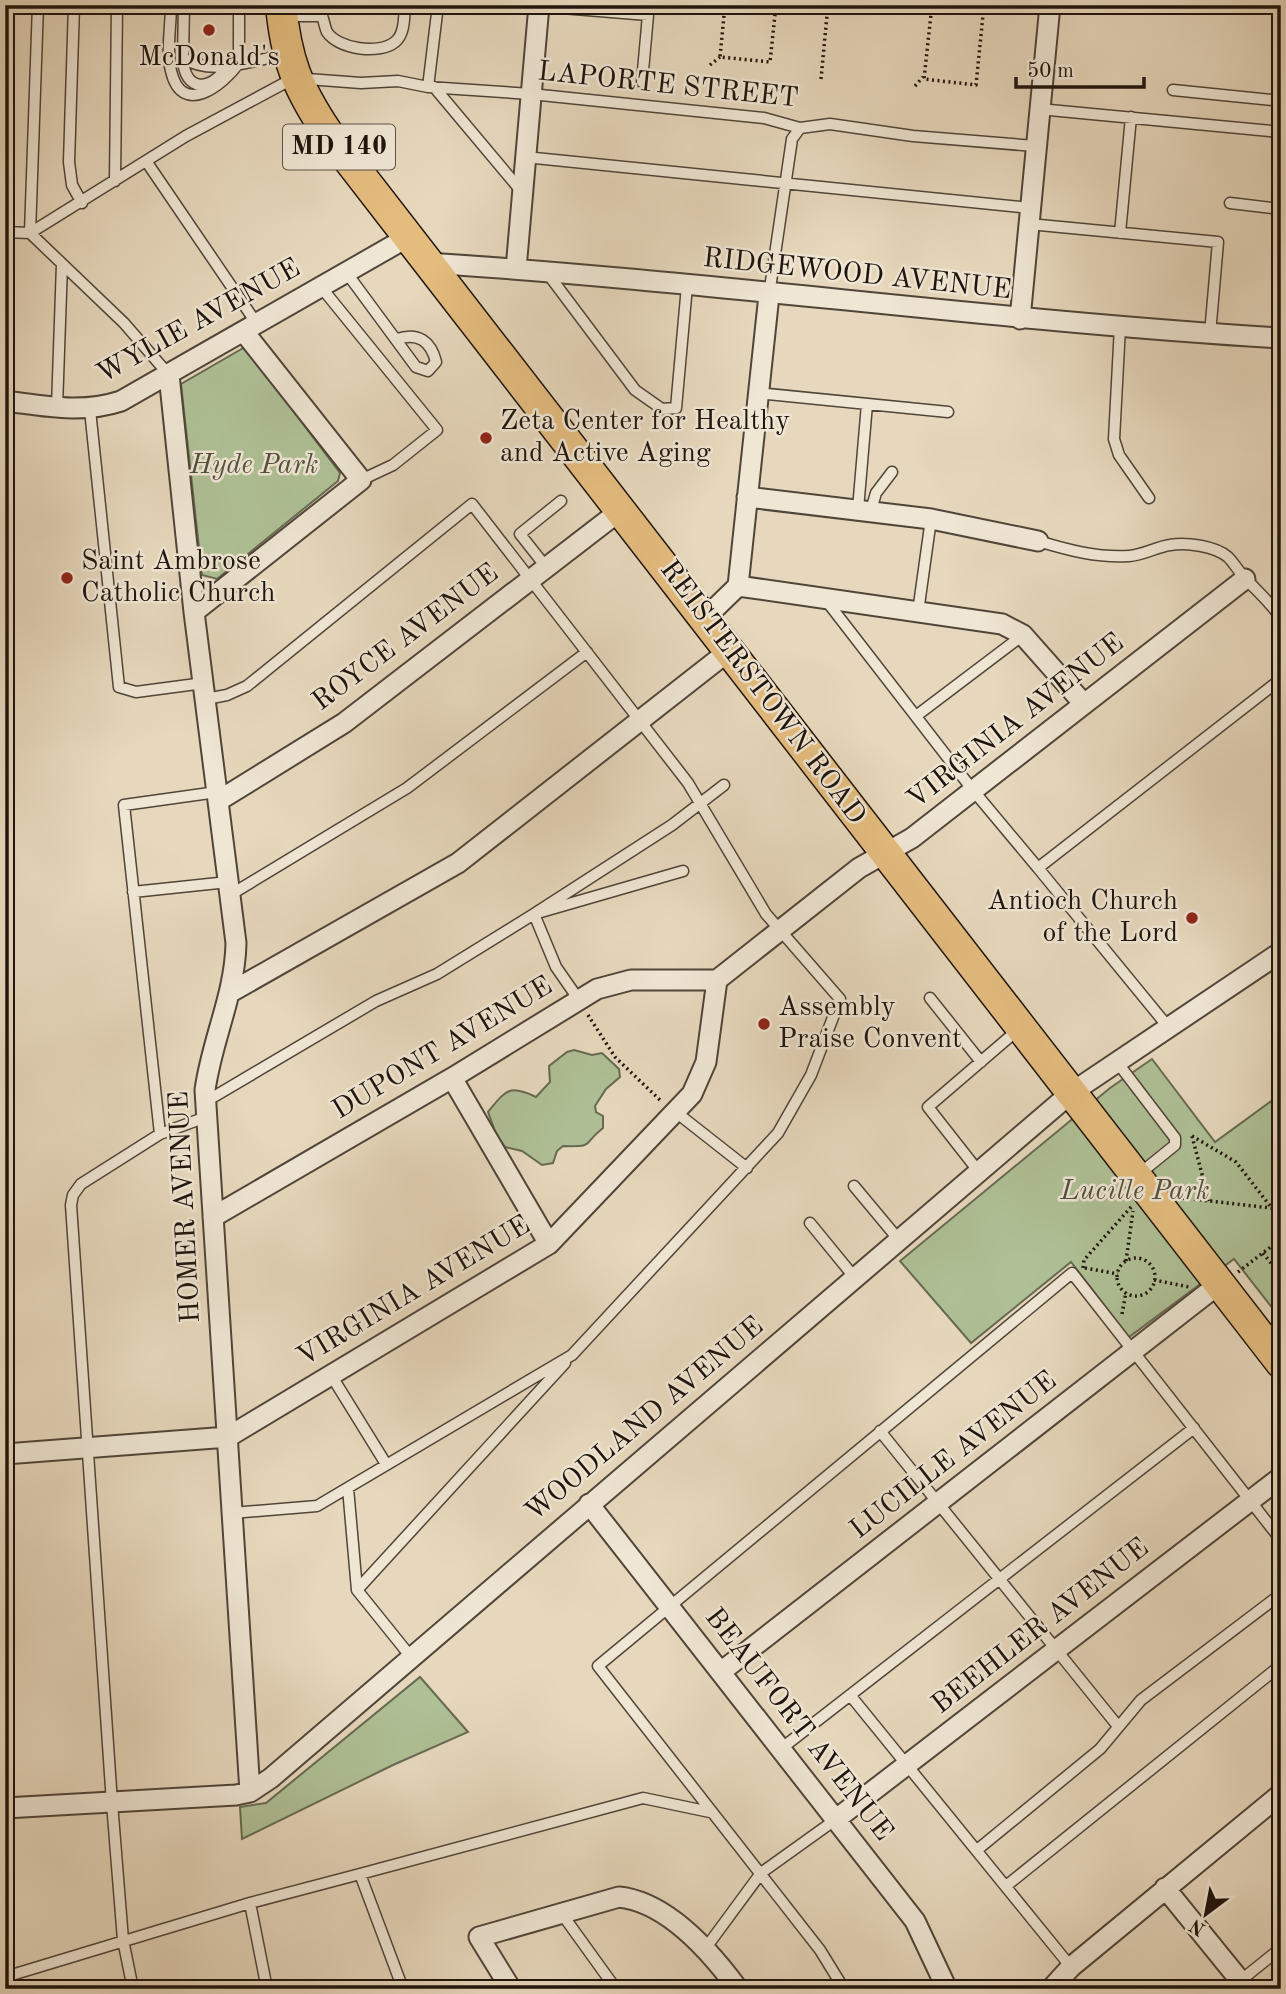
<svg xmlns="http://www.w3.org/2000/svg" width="1286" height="1994" font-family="'Old Standard TT',serif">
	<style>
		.green { fill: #afc096; stroke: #666a52; stroke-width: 2 }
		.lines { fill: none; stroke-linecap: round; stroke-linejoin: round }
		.lane-casing { stroke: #504539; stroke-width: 13 }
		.street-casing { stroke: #504539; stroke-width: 23 }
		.primary-casing { stroke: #1e140d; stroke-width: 33 }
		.path { stroke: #1e140d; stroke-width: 3.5; stroke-dasharray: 2 3.5; stroke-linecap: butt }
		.lane { stroke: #efe6d4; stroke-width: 10 }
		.street { stroke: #efe6d4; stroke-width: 19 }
		.primary { stroke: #e4bc7e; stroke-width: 30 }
		.poi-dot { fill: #8f2418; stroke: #efe6d4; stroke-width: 2.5 }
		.labels { text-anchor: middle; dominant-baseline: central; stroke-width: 5; stroke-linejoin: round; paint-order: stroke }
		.shield { fill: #efe6d4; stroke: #5d5349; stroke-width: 2 }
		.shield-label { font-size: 26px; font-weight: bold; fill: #1e140d }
		.poi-label { font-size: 28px; fill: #1e140d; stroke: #efe6d4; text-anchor: start }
		.street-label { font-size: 28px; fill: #1e140d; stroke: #efe6d4 }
		.park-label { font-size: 28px; font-style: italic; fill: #51503d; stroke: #efe6d4 }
	</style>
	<rect width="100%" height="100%" fill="#e7d8bd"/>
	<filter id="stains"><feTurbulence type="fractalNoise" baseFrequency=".00286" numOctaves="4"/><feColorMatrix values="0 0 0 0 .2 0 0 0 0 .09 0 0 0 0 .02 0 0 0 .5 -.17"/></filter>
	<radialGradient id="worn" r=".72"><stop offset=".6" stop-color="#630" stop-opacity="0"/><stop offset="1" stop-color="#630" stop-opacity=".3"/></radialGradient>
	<path class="green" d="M 245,347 L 340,473 L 338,481 L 217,579 L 202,575 L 181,384 Z
		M 574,1050 L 592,1055 L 602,1053 L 619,1069 L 620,1077 L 606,1089 L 595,1106 L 596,1112 L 603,1116 L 603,1128 C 581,1145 596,1147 563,1146 L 557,1151 L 553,1163 L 542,1165 L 522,1151 L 505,1147 L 496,1134 L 488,1112 C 506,1090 509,1084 536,1097 L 550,1082 L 549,1066 L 567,1052 Z
		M 1152,1059 L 1215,1142 L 1281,1094 L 1281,1319 L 1234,1259 L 1129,1337 L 1071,1262 L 971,1343 L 900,1261 L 1110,1088 Z
		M 420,1677 L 468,1732 L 393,1765 L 242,1839 L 240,1807 L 266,1803 Z"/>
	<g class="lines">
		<g class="lane-casing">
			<path id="lane" d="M 74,5 L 69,162 L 72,185 L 82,203
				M 171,5 C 171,26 166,51 171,71 C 182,118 223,85 239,63 L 239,5
				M 184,5 L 183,58 C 212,77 255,60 286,54
				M 525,5 L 648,15 L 642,82
				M 285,16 L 322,16 L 324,5
				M 322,16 C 324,21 325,28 327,32 C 338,49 379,55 395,42 C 405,34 404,17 405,5
				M 183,58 C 184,93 212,92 228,65
				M 428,87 L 438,5
				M 434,87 L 517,186
				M 1173,90 L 1281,101
				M 1039,109 L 1281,132
				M 525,157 L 1030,208
				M 146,161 L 257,324
				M 115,181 L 117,5
				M 1230,203 L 1281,209
				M 1029,224 L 1218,242 L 1210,334
				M 5,232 L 30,233 L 38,5
				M 1120,233 L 1131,117
				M 346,272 L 416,367 L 428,371 L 436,362 C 431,341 418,332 397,339
				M 548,274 L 635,390 L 662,409 L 676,408 L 687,286
				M 321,287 L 437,430 L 393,465 L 361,480
				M 769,295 L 792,139 L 800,128
				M 1120,327 L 1114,439 L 1119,455 L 1149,498
				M 169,375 L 124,323 L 30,233 L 186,136 L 294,78 L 361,83 L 398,81 L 428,87 L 531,94 L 764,118 L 800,128 L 830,124 L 913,136 L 1035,146
				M 758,393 L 948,412
				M 57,407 L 62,264
				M 90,410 L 119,687 L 136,692 L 204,683
				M 858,509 L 867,404
				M 871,510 L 876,493 L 892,472
				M 1038,541 C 1068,550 1097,558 1129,556 C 1144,555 1156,547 1170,545 C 1186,542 1215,546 1228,557 C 1234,563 1239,572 1245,578 C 1258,592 1270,602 1281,618
				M 546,567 L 520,534 L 561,501
				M 825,599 L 972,789 L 1038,868 L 1281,679
				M 918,612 L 931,519
				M 206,699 L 227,695 L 247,686 L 472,504 L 688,783 L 766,914 L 840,999 L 811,1075 L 778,1133 L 572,1355 L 317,1506 L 232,1513
				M 916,716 L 1023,635
				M 1038,868 L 1169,1028
				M 133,892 L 228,882
				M 230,895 L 407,788 L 587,652
				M 930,998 L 981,1062
				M 579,1000 L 556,967 L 534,914 L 672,825 L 724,785
				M 1117,1062 L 1175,1138 L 1175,1145 L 1138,1175
				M 205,1102 L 376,1001 L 437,974 L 534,914 L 683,871
				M 677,1113 L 747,1168
				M 160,1134 L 124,805 L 217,792
				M 979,1172 L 928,1107 L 1020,1028
				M 854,1186 L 899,1240
				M 810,1223 L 855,1278
				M 331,1375 L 386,1464
				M 880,1431 L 1117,1725
				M 348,1488 L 357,1590 L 411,1657
				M 357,1590 L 565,1363
				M 850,1695 L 1071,1967
				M 782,1748 L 1194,1428
				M 977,1850 L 1100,1749 L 1141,1700 L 1281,1594
				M 1006,1886 L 1281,1665
				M 250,1903 L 267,1989
				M 565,1912 L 567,1921 L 616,1989
				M 705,1949 L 761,1873 L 835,1820
				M 5,1977 L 250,1903 L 360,1874
				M 133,1989 L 123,1940 L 112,1803 L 71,1205 L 73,1195 L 81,1184 L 160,1134 L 206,1117
				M 403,1989 L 360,1874 L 643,1798 L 710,1812
				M 844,1989 L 820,1950 L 598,1666 L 1072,1273 L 1281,1540
				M 1230,1989 L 1281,1948"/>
		</g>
		<g class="street-casing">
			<path id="street" d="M 427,263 C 712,281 996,321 1281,338
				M 516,269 L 539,5
				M 1020,319 L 1050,5
				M 169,375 L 194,612 L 236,943 C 235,995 212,1039 205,1090 L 250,1792
				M 5,401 C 45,406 82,414 121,401 L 408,237
				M 747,497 L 931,519 L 1038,541
				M 738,586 L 1002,624 L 1023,635 L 1084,704
				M 194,612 L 361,480 L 244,332
				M 705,618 L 738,586 L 769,295
				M 218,801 L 344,723 L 621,510
				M 231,992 L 458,863 L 730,650
				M 452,1078 L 549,1244
				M 213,1217 L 452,1078 L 597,989 L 631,980 L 717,980
				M 5,1454 L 228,1437 L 549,1244 L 692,1094 L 706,1062 L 717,980 L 859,868 L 912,838 L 1245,579
				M 589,1504 L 915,1921 L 947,1989
				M 722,1671 L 1219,1284
				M 5,1808 L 236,1795 L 250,1792 L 271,1778 L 1071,1093 L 1281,952
				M 835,1820 L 1281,1477
				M 1165,1888 L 1247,1989
				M 511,1989 L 479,1937 L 619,1897 C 667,1902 710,1951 738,1989
				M 1051,1989 L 1071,1967 L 1281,1794"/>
		</g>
		<g class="primary-casing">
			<path id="primary" d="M 281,5 C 286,59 297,87 327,132 L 1281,1363"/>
		</g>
		<path class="path" d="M 725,5 L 720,57 L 770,62 L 776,5
			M 932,5 L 924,79 L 976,85 L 984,5
			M 710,65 L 720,57
			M 821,79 L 828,5
			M 915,86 L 923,77
			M 588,1015 L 615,1057 L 661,1101
			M 1192,1136 L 1236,1162 L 1281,1220
			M 1192,1136 L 1209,1201
			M 1183,1198 L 1271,1208
			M 1263,1253 L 1274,1267
			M1117 1277a19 19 0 1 1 38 0a19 19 0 1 1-38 0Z
			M 1126,1261 L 1133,1211
			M 1083,1268 L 1084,1260 L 1132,1206
			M 1085,1268 L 1118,1274
			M 1238,1272 L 1281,1239
			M 1154,1280 L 1189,1287
			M 1122,1314 L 1126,1292"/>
		<use href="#lane" class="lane"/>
		<use href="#street" class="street"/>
		<use href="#primary" class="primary"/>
	</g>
	<g class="poi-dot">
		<circle cx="209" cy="30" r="7"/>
		<circle cx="486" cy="438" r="7"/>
		<circle cx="67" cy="578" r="7"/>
		<circle cx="1192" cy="918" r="7"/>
		<circle cx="764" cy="1024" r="7"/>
	</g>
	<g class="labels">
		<rect class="shield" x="283" y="124.5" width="112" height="45" rx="5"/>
		<g class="shield-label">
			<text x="339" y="147">MD 140</text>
		</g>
		<g class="poi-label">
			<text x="209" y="58" text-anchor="middle">McDonald's</text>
			<text x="500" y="422">Zeta Center for Healthy<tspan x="500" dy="32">and Active Aging</tspan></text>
			<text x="81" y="562">Saint Ambrose<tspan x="81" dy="32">Catholic Church</tspan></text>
			<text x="1178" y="902" text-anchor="end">Antioch Church<tspan x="1178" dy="32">of the Lord</tspan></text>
			<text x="778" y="1008">Assembly<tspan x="778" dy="32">Praise Convent</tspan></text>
		</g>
		<g class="street-label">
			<text transform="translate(668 86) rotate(6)">LAPORTE STREET</text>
			<text transform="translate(857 275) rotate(6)">RIDGEWOOD AVENUE</text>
			<text transform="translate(199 322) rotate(-29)">WYLIE AVENUE</text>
			<text transform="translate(406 638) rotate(-37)">ROYCE AVENUE</text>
			<text transform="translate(762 693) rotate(53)">REISTERSTOWN ROAD</text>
			<text transform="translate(1016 722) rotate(-38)">VIRGINIA AVENUE</text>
			<text transform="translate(443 1049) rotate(-31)">DUPONT AVENUE</text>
			<text transform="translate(186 1207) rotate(-93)">HOMER AVENUE</text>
			<text transform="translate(414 1292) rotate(-31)">VIRGINIA AVENUE</text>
			<text transform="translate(645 1420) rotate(-40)">WOODLAND AVENUE</text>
			<text transform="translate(954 1456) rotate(-38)">LUCILLE AVENUE</text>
			<text transform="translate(1041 1627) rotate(-38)">BEEHLER AVENUE</text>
			<text transform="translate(798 1725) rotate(52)">BEAUFORT AVENUE</text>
		</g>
		<g class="park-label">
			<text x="254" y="466">Hyde Park</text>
			<text x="1135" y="1192">Lucille Park</text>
		</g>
	</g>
	<rect width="1286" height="1994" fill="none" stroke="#e7d8bd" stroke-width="28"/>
	<rect x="7" y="7" width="1272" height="1980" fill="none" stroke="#1e140d" stroke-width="3.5"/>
	<rect x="14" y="14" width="1258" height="1966" fill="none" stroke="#1e140d" stroke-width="2"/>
	<g transform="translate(1206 1914) rotate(212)" stroke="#efe6d4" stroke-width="5" paint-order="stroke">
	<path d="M0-5L12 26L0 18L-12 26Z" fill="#1e140d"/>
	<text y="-10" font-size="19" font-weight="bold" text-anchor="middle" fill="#1e140d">N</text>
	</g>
	<path d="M1016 77v10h128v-10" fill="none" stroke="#1e140d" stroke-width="3.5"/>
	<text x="1027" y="77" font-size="21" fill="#1e140d" stroke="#efe6d4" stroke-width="5" paint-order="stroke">50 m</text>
	<rect width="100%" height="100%" filter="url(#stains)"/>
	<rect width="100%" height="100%" fill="url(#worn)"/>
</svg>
